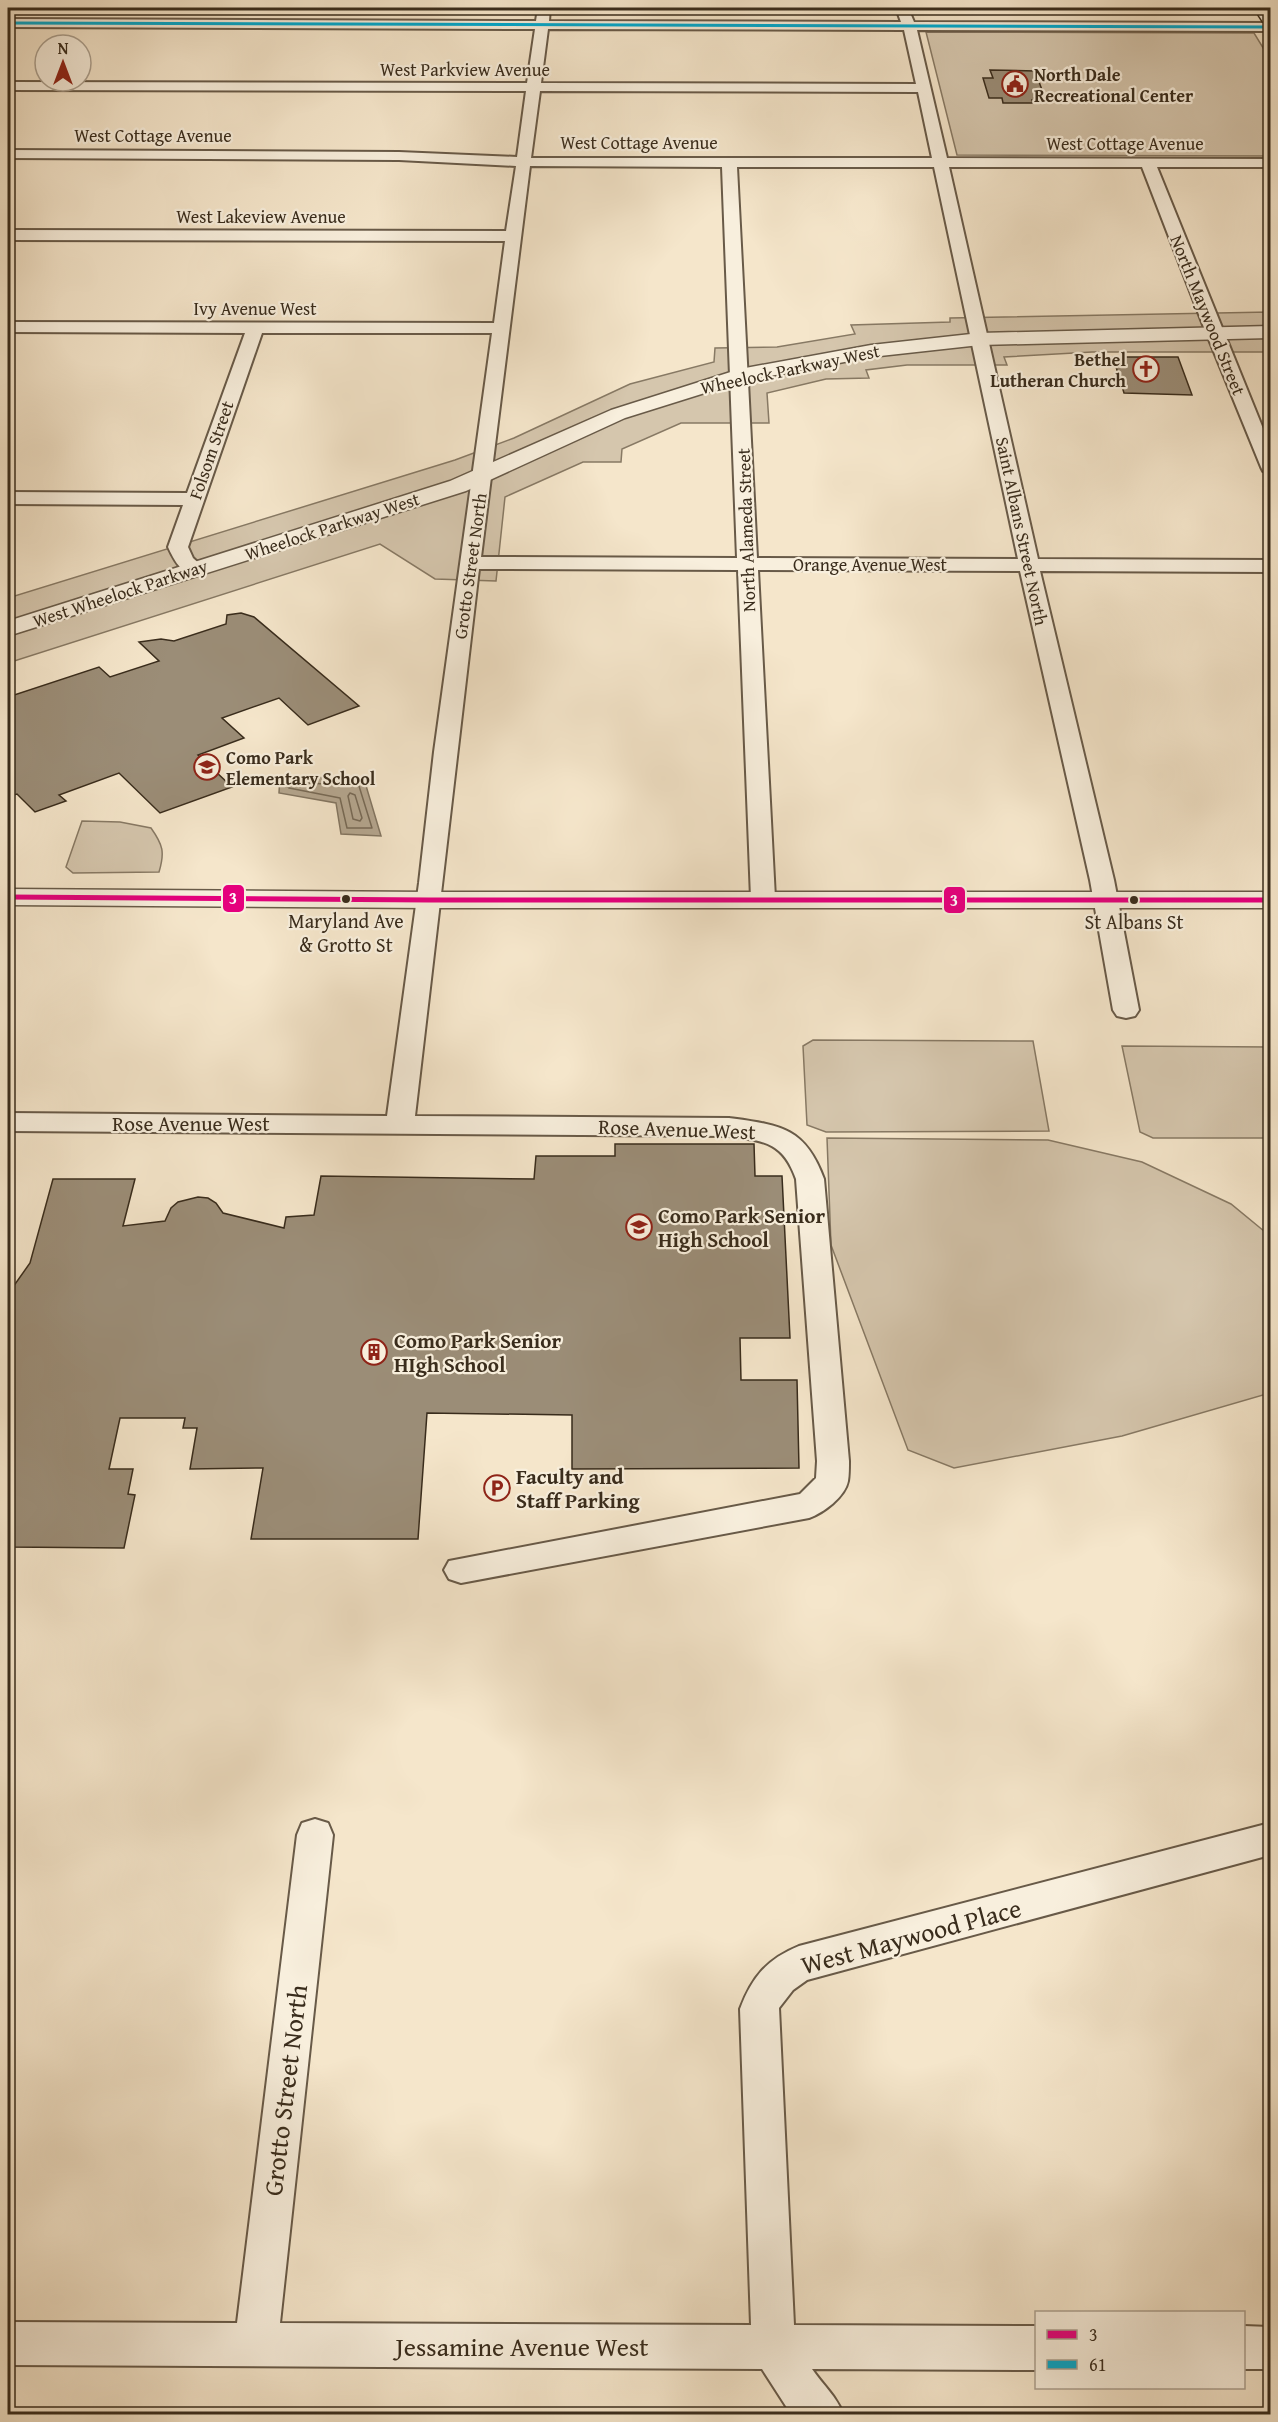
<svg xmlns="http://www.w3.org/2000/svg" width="1278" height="2422" font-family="'Gentium Book Plus',serif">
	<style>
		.green { fill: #d5c6ad; stroke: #877964; stroke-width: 1.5 }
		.water { fill: #b5a790; stroke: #837662; stroke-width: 1.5 }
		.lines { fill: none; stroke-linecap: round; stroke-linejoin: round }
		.shore { stroke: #776a56; stroke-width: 1.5 }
		.building { fill: #9b8d77; stroke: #392c1c; stroke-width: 1.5 }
		.minor-casing { stroke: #685a48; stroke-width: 4 }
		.tertiary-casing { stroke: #685a48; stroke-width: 3 }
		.secondary-casing { stroke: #392c1c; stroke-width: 3 }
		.minor { fill: #f8efdd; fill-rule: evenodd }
		.tertiary { fill: #f8efdd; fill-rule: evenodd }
		.secondary { fill: #f8efdd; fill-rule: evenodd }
		.bus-1-casing { stroke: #f8efdd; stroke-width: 9 }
		.bus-2-casing { stroke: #f8efdd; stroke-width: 5 }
		.bus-1 { stroke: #e5007d; stroke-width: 5 }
		.bus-2 { stroke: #00a9ce; stroke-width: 3 }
		.bus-dot { fill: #392c1c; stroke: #f8efdd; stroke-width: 2 }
		.labels { text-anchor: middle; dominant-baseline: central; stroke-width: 4.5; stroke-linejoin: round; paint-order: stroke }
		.far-street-label { font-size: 18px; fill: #392c1c; stroke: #f8efdd }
		.far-poi-label { font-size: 18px; font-weight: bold; fill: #392c1c; stroke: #f8efdd; text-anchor: start }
		.bus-label { font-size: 20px; fill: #392c1c; stroke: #f8efdd }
		.street-label { font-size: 21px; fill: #392c1c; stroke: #f8efdd }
		.poi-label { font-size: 21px; font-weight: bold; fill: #392c1c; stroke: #f8efdd; text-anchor: start }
		.near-street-label { font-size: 26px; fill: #392c1c; stroke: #f8efdd }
		.line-badge { stroke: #f8efdd; stroke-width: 2 }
		.badge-label { font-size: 16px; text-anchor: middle; font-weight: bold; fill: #fff }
	</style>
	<rect width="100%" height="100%" fill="#f5e6cb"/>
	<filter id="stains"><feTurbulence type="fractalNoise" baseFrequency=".00333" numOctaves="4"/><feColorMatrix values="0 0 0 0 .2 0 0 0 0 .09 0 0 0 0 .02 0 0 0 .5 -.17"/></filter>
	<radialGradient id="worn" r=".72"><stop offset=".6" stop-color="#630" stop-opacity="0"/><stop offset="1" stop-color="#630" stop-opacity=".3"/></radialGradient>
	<path class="green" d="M 926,32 L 1254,33 L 1270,59 L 1270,156 L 957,155 Z
		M 1270,312 L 1270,352 L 1092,352 L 1004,357 L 1007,365 L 907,365 L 866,370 L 869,378 L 826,379 L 767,393 L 769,423 L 681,423 L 622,449 L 621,462 L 583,462 L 505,497 L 496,581 L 435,579 L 380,544 L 8,663 L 8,598 L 455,460 L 514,438 L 630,384 L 714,362 L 715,348 L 777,347 L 855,334 L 851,325 L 950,322 L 950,318 Z
		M 82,821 L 120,822 L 151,828 C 163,845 165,852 159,872 L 73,873 L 66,867 Z
		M 813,1040 L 1033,1041 L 1049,1131 L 826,1132 L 807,1125 L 803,1046 Z
		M 1122,1046 L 1270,1047 L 1270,1138 L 1153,1138 L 1140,1132 Z
		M 827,1138 L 1048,1140 L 1142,1162 L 1231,1204 L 1270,1236 L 1270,1393 L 1122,1436 L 954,1468 L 908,1450 L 831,1245 Z"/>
	<path class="water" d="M 280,776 L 364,779 L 381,836 L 341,834 L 336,803 L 279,793 Z"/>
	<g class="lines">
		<path class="shore" d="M 290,782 L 359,786 L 372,828 L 347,828 L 340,798 L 289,788 L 287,785 Z
			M 350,793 L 355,795 L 362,818 L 360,821 L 353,819 L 348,796 Z"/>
	</g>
	<path class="building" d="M 990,70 L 1035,71 L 1045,98 L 1034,98 L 1035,100 L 1032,100 L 1033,103 L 1003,103 L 1002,98 L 989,98 L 983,78 L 993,78 Z
		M 1113,357 L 1178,357 L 1192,395 L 1124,393 Z
		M 241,613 L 254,617 L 359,706 L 308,725 L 279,698 L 222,718 L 244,738 L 198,755 L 232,787 L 160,813 L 119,773 L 59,795 L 66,801 L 35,812 L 17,794 L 8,797 L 8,697 L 99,667 L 110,677 L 159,661 L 139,642 L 161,639 L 174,641 L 226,624 L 227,615 Z
		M 615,1144 L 754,1144 L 755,1176 L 782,1176 L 790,1338 L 740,1338 L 741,1380 L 797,1380 L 799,1468 L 572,1469 L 572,1415 L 427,1413 L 418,1539 L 251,1539 L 263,1468 L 190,1469 L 197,1428 L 183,1428 L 185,1418 L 120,1418 L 109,1469 L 133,1469 L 128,1494 L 135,1495 L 124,1548 L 8,1547 L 8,1294 L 30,1263 L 53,1179 L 135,1179 L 123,1226 L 165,1221 L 171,1208 L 178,1202 L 198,1197 L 208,1198 L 216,1203 L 223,1213 L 284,1228 L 286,1217 L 314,1215 L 321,1176 L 534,1179 L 536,1156 L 615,1156 Z"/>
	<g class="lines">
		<g class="minor-casing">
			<path id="minor" d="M 538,8 L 550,8 L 549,21 L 901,22 L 896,8 L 908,8 L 914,22 L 1270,23 L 1270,31 L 917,30 L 947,158 L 1270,159 L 1270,167 L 1157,167 L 1270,446 L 1270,473 L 1263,471 L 1261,467 L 1203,325 L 1142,167 L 949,167 L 1038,559 L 1270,560 L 1270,572 L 1040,571 L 1114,880 L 1139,1010 L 1135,1016 L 1126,1018 L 1117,1016 L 1113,1010 L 1090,880 L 1020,571 L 758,570 L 775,898 L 772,903 L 763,905 L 754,903 L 751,898 L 738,570 L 479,569 L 415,1116 L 729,1118 C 780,1125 805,1127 824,1179 L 849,1461 C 849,1467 849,1475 848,1481 C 845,1497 823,1513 809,1518 L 461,1583 L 449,1579 L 444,1570 L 449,1561 L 800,1494 L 816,1478 L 817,1461 L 796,1179 C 783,1142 764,1141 729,1136 L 8,1131 L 8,1113 L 387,1116 L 419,883 L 434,752 L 492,333 L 262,333 L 188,547 L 193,558 L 205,569 L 202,573 C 183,578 175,562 168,547 L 183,505 L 8,504 L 8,492 L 187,493 L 245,333 L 8,332 L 8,322 L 494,323 L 505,241 L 8,240 L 8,230 L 506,231 L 516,166 L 399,160 L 8,158 L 8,150 L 399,152 L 517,157 L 526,91 L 8,90 L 8,82 L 527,83 L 535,29 L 8,27 L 8,19 L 536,21 ZM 548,29 L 904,30 L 916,84 L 541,83 ZM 540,91 L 918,92 L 932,158 L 531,158 ZM 530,166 L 722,167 L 737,558 L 481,557 ZM 737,167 L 934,167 L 1018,559 L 757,558 Z
				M 315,1819 L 328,1823 L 333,1835 L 280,2323 L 751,2325 L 740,2009 C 752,1977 767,1959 799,1946 L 1270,1823 L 1270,1855 L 807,1980 L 793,1990 L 779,2008 L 794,2325 L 1036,2326 L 1036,2370 L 812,2369 C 823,2385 837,2397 843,2414 L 791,2414 L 762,2369 L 8,2365 L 8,2322 L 237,2323 L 297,1835 L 302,1823 Z
				M 1244,2326 L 1270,2327 L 1270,2369 L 1244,2369 Z"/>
		</g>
		<g class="tertiary-casing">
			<path id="tertiary" d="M 1270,326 L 1270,338 L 980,345 L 871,357 L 743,381 L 625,418 L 466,491 L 8,636 L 8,621 L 450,481 L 611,410 L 740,369 L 871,345 L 980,333 Z
				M 8,889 L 429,892 L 1270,892 L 1270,908 L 429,908 L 8,905 Z"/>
		</g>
		<g class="secondary-casing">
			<path id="secondary" d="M 1254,8 L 1268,8 L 1270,11 L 1270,26 L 1265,25 Z"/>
		</g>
		<use href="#minor" class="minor"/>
		<use href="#tertiary" class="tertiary"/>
		<use href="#secondary" class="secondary"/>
		<g class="bus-1-casing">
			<path id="bus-1" d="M 8,897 L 429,900 L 1270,900"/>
		</g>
		<g class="bus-2-casing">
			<path id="bus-2" d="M 8,23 L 1270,27"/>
		</g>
		<use href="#bus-1" class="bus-1"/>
		<use href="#bus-2" class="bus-2"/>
	</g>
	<defs>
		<g id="civic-ring" transform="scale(1.35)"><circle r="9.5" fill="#f8efdd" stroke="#8f2418" stroke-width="1.5"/><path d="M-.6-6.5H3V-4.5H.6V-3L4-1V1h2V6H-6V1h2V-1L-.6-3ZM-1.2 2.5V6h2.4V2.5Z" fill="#8f2418"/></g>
		<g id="church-ring" transform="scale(1.35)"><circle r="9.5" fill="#f8efdd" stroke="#8f2418" stroke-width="1.5"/><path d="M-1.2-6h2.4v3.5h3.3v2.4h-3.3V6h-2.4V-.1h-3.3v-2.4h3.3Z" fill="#8f2418"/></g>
		<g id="school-ring" transform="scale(1.35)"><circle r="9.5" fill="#f8efdd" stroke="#8f2418" stroke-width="1.5"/><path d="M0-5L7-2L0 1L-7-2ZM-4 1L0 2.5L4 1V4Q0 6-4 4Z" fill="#8f2418"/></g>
		<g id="building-ring" transform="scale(1.35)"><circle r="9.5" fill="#f8efdd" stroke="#8f2418" stroke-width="1.5"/><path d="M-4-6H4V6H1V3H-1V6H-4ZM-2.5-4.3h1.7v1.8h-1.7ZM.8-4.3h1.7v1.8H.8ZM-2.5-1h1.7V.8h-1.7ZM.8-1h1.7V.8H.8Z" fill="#8f2418"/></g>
		<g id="parking-ring" transform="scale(1.35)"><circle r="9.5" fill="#f8efdd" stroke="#8f2418" stroke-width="1.5"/><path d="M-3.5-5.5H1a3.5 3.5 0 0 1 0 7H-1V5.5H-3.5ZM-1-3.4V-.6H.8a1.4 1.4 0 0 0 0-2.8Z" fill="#8f2418"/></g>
	</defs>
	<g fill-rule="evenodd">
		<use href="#civic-ring" x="1015" y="84"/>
		<use href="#church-ring" x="1146" y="369"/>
		<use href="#school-ring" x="207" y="767"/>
		<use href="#school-ring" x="639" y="1227"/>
		<use href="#building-ring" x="374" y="1352"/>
		<use href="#parking-ring" x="497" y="1488"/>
	</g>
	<g class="bus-dot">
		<circle cx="346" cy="899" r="5"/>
		<circle cx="1134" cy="900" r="5"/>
	</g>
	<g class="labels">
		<g class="far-street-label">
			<text x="465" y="69">West Parkview Avenue</text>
			<text x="153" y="135">West Cottage Avenue</text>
			<text x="639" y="142">West Cottage Avenue</text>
			<text x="1125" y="143">West Cottage Avenue</text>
			<text x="261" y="216">West Lakeview Avenue</text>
			<text x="255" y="308">Ivy Avenue West</text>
			<text transform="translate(1208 315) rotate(68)">North Maywood Street</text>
			<text transform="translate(790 369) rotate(-12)">Wheelock Parkway West</text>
			<text transform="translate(211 450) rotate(-71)">Folsom Street</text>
			<text transform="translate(332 526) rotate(-18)">Wheelock Parkway West</text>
			<text transform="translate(746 530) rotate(-92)">North Alameda Street</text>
			<text transform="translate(1022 531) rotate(78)">Saint Albans Street North</text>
			<text x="870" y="564">Orange Avenue West</text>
			<text transform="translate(470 566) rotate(-82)">Grotto Street North</text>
			<text transform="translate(120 593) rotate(-18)">West Wheelock Parkway</text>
		</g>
		<g class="far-poi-label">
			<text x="1034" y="74">North Dale<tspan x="1034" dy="21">Recreational Center</tspan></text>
			<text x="1126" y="359" text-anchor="end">Bethel<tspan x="1126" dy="21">Lutheran Church</tspan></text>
			<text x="226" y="757">Como Park<tspan x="226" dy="21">Elementary School</tspan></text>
		</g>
		<g class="bus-label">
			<text x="346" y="920">Maryland Ave<tspan x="346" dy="24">&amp; Grotto St</tspan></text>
			<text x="1134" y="921">St Albans St</text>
		</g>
		<g class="street-label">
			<text x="191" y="1123">Rose Avenue West</text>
			<text transform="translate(677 1129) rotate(2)">Rose Avenue West</text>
		</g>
		<g class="poi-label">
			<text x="658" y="1215">Como Park Senior<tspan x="658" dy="24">High School</tspan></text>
			<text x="394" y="1340">Como Park Senior<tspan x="394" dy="24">HIgh School</tspan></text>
			<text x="516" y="1476">Faculty and<tspan x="516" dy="24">Staff Parking</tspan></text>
		</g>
		<g class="near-street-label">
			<text transform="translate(911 1936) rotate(-15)">West Maywood Place</text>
			<text transform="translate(285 2090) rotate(-83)">Grotto Street North</text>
			<text x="522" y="2346">Jessamine Avenue West</text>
		</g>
	</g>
	<g class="line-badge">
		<rect x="222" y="884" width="23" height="29" rx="6" fill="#e5007d"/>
		<rect x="943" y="886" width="23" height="28" rx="6" fill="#e5007d"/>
	</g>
	<g class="badge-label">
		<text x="233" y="904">3</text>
		<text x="954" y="906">3</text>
	</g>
	<rect width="1278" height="2422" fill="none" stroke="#f5e6cb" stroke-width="30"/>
	<rect x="9" y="9" width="1260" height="2404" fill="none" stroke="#392c1c" stroke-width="3"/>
	<rect x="15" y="15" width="1248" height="2392" fill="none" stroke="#392c1c" stroke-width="1.5"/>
	<rect x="1035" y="2311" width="210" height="78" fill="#f8efdd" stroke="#aca190" stroke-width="1.5"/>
	<rect x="1047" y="2330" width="30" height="9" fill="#e5007d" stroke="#aca190" stroke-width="1.5"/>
	<text x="1089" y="2341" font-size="18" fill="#392c1c">3</text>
	<rect x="1047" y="2360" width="30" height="9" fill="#00a9ce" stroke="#aca190" stroke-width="1.5"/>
	<text x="1089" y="2371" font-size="18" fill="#392c1c">61</text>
	<g transform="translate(63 63)"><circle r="28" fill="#f8efdd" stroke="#aca190" stroke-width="1.5"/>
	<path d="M0-4.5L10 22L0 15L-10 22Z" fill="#8f2418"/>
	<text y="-9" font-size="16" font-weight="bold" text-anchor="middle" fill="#392c1c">N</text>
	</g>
	<rect width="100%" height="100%" filter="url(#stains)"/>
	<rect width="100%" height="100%" fill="url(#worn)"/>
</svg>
